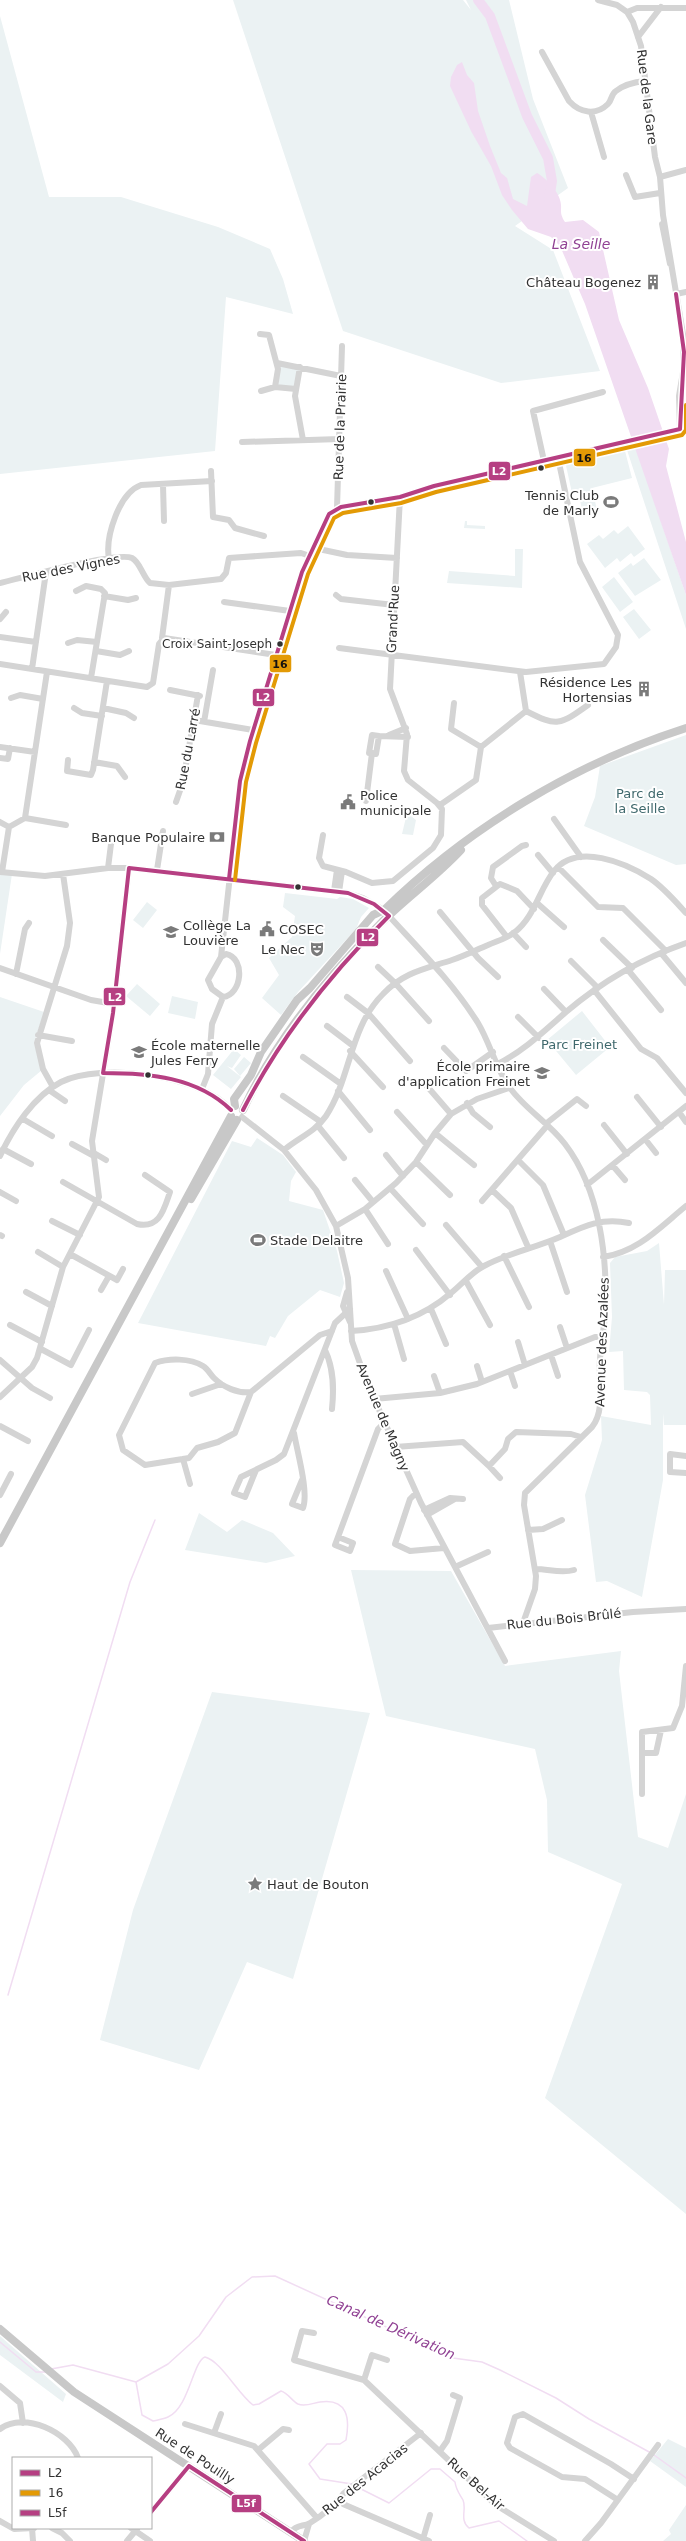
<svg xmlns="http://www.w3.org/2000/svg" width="686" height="2541" font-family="'DejaVu Sans',sans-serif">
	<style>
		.green { fill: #ebf2f3 }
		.water { fill: #f1ddf2 }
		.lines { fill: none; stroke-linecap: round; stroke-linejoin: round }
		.stream { stroke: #f1ddf2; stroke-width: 1.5 }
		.river { stroke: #f1ddf2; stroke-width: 10 }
		.minor { stroke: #d4d4d4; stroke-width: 6 }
		.major { stroke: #c8c8c8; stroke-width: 8 }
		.bus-1-casing { stroke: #fff; stroke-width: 7 }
		.bus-2-casing { stroke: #fff; stroke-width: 7 }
		.bus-3-casing { stroke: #fff; stroke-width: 7 }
		.bus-1 { stroke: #b63f82; stroke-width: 4 }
		.bus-2 { stroke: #e39a05; stroke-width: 4 }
		.bus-3 { stroke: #b63f82; stroke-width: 4 }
		.bus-dot { fill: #323232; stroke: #fff; stroke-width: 1.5 }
		.labels { text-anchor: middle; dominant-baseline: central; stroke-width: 4; stroke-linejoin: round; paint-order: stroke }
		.bus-label { font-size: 12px; fill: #323232; stroke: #fff; text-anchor: end }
		.street-label { font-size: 13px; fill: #323232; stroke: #fff }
		.poi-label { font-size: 13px; fill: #323232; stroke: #fff; text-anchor: end }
		.park-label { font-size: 13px; fill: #40696d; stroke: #fff }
		.water-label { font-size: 14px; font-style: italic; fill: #904193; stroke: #fff }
		.line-badge { stroke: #fff; stroke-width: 1.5 }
		.badge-label { font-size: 11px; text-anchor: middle; font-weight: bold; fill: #fff }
		.pale-badge-label { font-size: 11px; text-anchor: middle; font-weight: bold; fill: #111 }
	</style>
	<rect width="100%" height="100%" fill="#fff"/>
	<path class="green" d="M 233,0 L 463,0 L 471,10 L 466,0 L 509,0 L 533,99 L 568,188 L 515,226 L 553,250 L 600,371 L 501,383 L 343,331 Z
		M 0,16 L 49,197 L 121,197 L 218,227 L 270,249 L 283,279 L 293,314 L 226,297 L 215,451 L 0,474 Z
		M 277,363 L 300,367 L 296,389 L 275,387 Z
		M 634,442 L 686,595 L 686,629 L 625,444 Z
		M 624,447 L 632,478 L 592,488 L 597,510 L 583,513 L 578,492 L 572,493 L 565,461 Z
		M 465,521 L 467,521 L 467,525 L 485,526 L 485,529 L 464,528 Z
		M 628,526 L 645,549 L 634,557 L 631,553 L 620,562 L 617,558 L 605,568 L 587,544 L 599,535 L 603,539 L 614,530 L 618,534 Z
		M 515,549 L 523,549 L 522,588 L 447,583 L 449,571 L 515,576 Z
		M 644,558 L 661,580 L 635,596 L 618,573 L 631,563 L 633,566 Z
		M 614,577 L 633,602 L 620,612 L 602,587 Z
		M 634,609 L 651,630 L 639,639 L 623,617 Z
		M 686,735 L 686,864 L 676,865 L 584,826 L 595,797 L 600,766 Z
		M 407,813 L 416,820 L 413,835 L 402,834 Z
		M 0,872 L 12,874 L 0,954 Z
		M 285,893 L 337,899 L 340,897 L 353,899 L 369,908 L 361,917 L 356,929 L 298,992 L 281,1015 L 262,998 L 279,975 L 269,958 L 292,937 L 295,916 L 283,907 Z
		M 147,902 L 157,910 L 143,928 L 133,920 Z
		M 137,984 L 160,1004 L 150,1016 L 126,996 Z
		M 172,996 L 198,1002 L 195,1019 L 168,1013 Z
		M 0,997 L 44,1012 L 34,1043 L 42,1070 L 24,1085 L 0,1116 Z
		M 582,1011 L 610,1047 L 576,1075 L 547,1040 Z
		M 234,1049 L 241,1055 L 232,1068 L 227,1066 L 241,1077 L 231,1089 L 213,1075 Z
		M 244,1057 L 251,1063 L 240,1076 L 234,1069 Z
		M 257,1138 L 283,1155 L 296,1172 L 291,1181 L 289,1201 L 323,1210 L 337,1251 L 344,1283 L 340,1297 L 320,1290 L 288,1316 L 275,1338 L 270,1336 L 266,1346 L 138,1323 L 232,1141 L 251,1147 Z
		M 659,1243 L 664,1305 L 665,1270 L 686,1270 L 686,1425 L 664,1425 L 663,1413 L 663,1480 L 642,1597 L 607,1581 L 596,1582 L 585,1495 L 602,1440 L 601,1416 L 651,1425 L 650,1395 L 647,1392 L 624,1390 L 623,1351 L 609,1352 L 612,1317 L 610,1263 L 615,1257 L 647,1251 Z
		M 199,1513 L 227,1532 L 242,1520 L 273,1533 L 295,1556 L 266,1563 L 185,1550 Z
		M 351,1570 L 451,1571 L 505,1666 L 621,1651 L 619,1671 L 638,1837 L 668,1848 L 686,1794 L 686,2214 L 545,2098 L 622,1884 L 548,1852 L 547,1800 L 535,1749 L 386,1716 Z
		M 212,1692 L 370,1713 L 293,1979 L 247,1962 L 199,2070 L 100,2040 L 133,1910 Z
		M 0,2336 L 66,2394 L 63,2402 L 0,2355 Z
		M 668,2439 L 686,2448 L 686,2487 L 650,2461 Z
		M 686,2505 L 686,2541 L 663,2541 L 671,2534 L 669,2530 Z"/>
	<path class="water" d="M 462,62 L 467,75 L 474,83 L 478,111 L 490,146 L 501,173 L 507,178 L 513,199 L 527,206 L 531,177 L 537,173 C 545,177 558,191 560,200 C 563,210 558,211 565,222 L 583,220 L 599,232 L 619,320 L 648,388 L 669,449 L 666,466 L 686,542 L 686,595 L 585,304 L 560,246 L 551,237 L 528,229 L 512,210 L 502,195 L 491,166 L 471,131 L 450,86 L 451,77 L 457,65 Z"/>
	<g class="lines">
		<path class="stream" d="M 8,1995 L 130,1582 L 155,1520
			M 0,2342 L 36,2372 L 47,2372
			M 51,2369 L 73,2365 L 136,2382 L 142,2415 L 153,2421 C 157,2420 164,2419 168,2417 C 189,2408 193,2361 205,2357 C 221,2361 238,2394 253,2405 L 259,2404 L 281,2391 C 288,2393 292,2401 298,2404 C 305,2407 313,2403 320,2402 C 348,2398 350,2419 346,2440 L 340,2444 L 327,2444 L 309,2464 L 320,2479 L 352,2484
			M 136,2382 L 168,2364 L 199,2336 L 226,2297 L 252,2277 L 275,2276 L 393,2330 L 433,2346 L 453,2358 L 482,2362 L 500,2370 L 556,2398 L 589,2419 L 651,2453
			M 654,2455 L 686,2478
			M 355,2486 L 389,2503 L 431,2469 L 440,2469 L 455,2482 C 456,2490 459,2493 463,2500 C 467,2509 459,2520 469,2528 L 499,2521 L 527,2541"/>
		<path class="river" d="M 478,0 L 490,16 L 527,116 L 548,158 L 552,181 L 549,200"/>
		<path class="minor" d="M 598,0 L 617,5 L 627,12 L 633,22 L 641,46 L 655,157 L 660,177 L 663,215 L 683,334 L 683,372 L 679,396 L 680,429
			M 627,12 L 637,8 L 686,8
			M 638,37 L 661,7
			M 542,52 L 569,101 C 580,113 596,116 608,104 C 612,100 611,94 616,91 C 625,84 634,82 645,81
			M 591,112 L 604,157
			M 626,175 L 635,197 L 660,193
			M 660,177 L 686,170
			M 662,224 L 670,264
			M 676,294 L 686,292
			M 260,334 L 269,335 L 278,369 L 275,387 L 296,389
			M 277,363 L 341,376
			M 300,367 L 295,396 L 303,440
			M 261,391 L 275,387
			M 242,442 L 340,439
			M 544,461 L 533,411 L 603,392
			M 211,471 L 213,517 L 229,520 L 235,528 L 264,536
			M 163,485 L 164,521
			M 337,508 L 342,346
			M 314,548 L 347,555 L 397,558
			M 109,559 C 105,537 119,493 141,485 L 212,481
			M 0,583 C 22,578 116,551 132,558 C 140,562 143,577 150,583 L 169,585 L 221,579 L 226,573 L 229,558 L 301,553 L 310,556
			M 76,591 L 86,586 L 101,589 L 105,593 L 91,678
			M 336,595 L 341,599 L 394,605
			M 104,596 L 128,600 L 136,598
			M 224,602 L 290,611
			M 0,619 L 6,612
			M 0,637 L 36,642
			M 162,638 L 169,585
			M 68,643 L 77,640 L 97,642
			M 339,648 L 526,672 L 604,664 L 616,647 L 618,635 L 580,562 L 558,458
			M 96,651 L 120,655 L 129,651
			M 0,664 L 147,687 L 153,683 L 159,644 L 164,638 L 276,655
			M 32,669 L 46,572
			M 170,690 L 200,696
			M 11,698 L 20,695 L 43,699
			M 454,703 L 451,729 L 481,747
			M 74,708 L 82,713 L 102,716
			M 103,708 L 126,713 L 134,718
			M 526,711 C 557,727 560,725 588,705
			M 194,720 L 253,730
			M 204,722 L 213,670
			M 389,735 L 406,728
			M 0,747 L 35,752
			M 372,753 L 369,753 L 372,735 L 379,736
			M 0,758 L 8,759 L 10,748
			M 68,760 L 67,771 L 91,775 L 93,770 L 107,681
			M 94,762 L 117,766 L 125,777
			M 366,801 L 372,753 L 376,754 L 379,736 L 408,737
			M 176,802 L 183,782 L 198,695
			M 440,805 L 476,780 L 481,747 L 526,711 L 520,672
			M 25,818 L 66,825
			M 554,819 L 581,857
			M 0,822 L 9,827
			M 323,835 L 319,858 L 323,866 L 346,872 L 372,883 L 393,881 L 433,848 L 441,835 L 442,809 L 437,803 L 408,780 L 404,771 L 407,734 L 390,689 L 400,497
			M 538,855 L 553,873
			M 558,867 L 598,907 L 623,908 L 666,951
			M 108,868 L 112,836
			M 157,870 L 163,831
			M 0,872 L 45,876 L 108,868 L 129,868 L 348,893 L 363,898 L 384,910
			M 2,872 L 9,827 L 25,818 L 47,672
			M 496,886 L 491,878 L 493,867 L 522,846 L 526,845
			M 334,891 L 337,870
			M 339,892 L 342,871
			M 537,903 L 564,927
			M 440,912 L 478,958 L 498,977
			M 389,916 C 420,950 453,983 478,1023 C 490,1043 496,1069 510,1088 C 525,1109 549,1123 565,1144 C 600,1190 608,1258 605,1314 C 604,1329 601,1344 600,1359 C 598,1379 606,1410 592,1427 L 525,1493 L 524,1505 L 536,1576 L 535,1589 L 523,1623
			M 513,933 L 526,947
			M 507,937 L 482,905 L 482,898 L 500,884 L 517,891 L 534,909
			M 603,940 L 632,968
			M 661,953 L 686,983
			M 221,957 L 226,954 C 246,958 242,995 223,997 L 212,989 L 208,980 L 221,957 L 239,794 L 245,761 L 302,572 L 329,514 L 341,507 L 400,497 L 434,486 L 570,456 L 686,428
			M 571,961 L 598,988
			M 378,967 L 395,983 L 429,1021
			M 0,968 L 91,1000 L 114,1004
			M 628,970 L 661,1010
			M 16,974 L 25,929 L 29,923
			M 544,989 L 566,1012
			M 594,990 L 641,1049 L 657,1058 L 686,1093
			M 347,997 L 368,1013 L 410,1061
			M 518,1017 L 539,1038
			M 327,1026 L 352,1045
			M 38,1035 L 72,1041
			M 444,1048 L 466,1071 L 493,1052
			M 350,1051 L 383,1087
			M 303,1057 L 341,1084
			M 498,1064 C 525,1050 544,1031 566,1012 C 601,982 643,958 686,943
			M 426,1085 L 451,1114
			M 53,1087 L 43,1069 L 37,1043 L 67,946 L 70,923 L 63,874
			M 202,1089 L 208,1074 L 212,1024 L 223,997
			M 49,1090 L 65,1101
			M 338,1091 L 370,1130
			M 283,1096 L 321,1122
			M 637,1097 L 661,1127
			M 467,1103 L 473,1113 L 490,1127
			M 397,1112 L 427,1145
			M 679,1112 L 686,1122
			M 242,1117 L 284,1150 L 316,1190 L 336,1226 L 348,1278 L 352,1341 L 367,1383 L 421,1503 L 505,1661
			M 23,1119 L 52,1136
			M 604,1125 L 627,1154
			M 318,1126 L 344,1158
			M 435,1133 L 474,1165
			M 645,1139 L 656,1153
			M 72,1144 L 94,1156
			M 3,1149 L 31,1164
			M 284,1150 C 298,1138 315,1132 326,1116 C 351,1078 349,1028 383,994 C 404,972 425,969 452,960 C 464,956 476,950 488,945 C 497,941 508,938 515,932 C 535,916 539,890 554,871 C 577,842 626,863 651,879 C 664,888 675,901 686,913
			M 94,1153 L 106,1160
			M 386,1155 L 403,1176
			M 0,1156 C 13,1128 34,1096 61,1082 C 101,1062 202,1075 231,1110
			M 518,1160 L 543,1185 L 564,1235
			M 416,1162 L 450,1195
			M 613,1166 L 625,1180
			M 355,1180 L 373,1202
			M 63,1182 L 137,1224 C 160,1229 164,1209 170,1192 L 145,1175
			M 587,1185 L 686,1106
			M 390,1188 L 423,1224
			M 492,1190 L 511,1208 L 528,1247
			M 0,1192 L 16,1201
			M 482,1201 L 546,1127 L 548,1122 L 577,1099 L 586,1106
			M 365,1209 L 388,1244
			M 52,1221 L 80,1235
			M 446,1225 L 482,1267
			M 336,1226 L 365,1209 L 396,1183 L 416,1162 L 435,1133 L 451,1114 L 477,1099 L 509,1088
			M 0,1235 L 2,1236
			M 550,1241 L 567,1292
			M 416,1250 L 450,1295
			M 38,1252 L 63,1267
			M 70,1254 L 117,1280 L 123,1269
			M 504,1256 L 529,1307
			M 603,1257 C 638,1252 660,1227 686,1206
			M 386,1271 L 408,1319
			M 466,1281 L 490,1325
			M 101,1290 L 109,1276
			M 26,1292 L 52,1306
			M 347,1292 L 343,1306 L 350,1322
			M 431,1309 L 446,1344
			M 394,1324 L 404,1359
			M 10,1325 L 42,1342
			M 560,1327 L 567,1348
			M 351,1331 C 388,1329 423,1317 451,1293 C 461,1285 472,1272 484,1266 C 508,1253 535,1248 560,1237 C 584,1226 602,1217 629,1223
			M 518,1342 L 525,1365
			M 41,1349 L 71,1365 L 89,1330
			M 325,1350 C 334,1369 334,1389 332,1409
			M 551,1355 L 558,1376
			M 0,1360 L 32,1388 L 50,1398
			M 477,1366 L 482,1382
			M 510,1371 L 515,1386
			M 434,1376 L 440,1393
			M 251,1392 L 235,1433 L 218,1442 L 197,1448 L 189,1458 L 145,1465 L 123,1450 L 119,1435 L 155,1363 C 169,1358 190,1358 203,1366 C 208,1369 210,1374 214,1378 C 223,1387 238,1394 251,1392 L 320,1335 L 332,1331
			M 192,1394 L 221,1384
			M 0,1397 L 32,1367 L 37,1358 L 63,1267 L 99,1197 L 92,1141 L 113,1013 L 129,868
			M 374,1399 L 440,1393 L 477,1384 L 595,1337 L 603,1337
			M 0,1426 L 28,1441
			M 294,1433 C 297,1451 309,1492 303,1508 L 292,1504 L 302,1480
			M 395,1447 L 463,1442 L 489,1466 L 505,1449 L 508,1439 L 516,1432 L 571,1434 L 581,1437
			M 686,1456 L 670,1454 L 670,1472 L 686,1473
			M 183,1459 L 190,1484
			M 489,1466 L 500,1478
			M 256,1470 L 245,1497 L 234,1493 L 241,1477 L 276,1460 L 284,1454 L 335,1323 L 350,1309
			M 416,1493 L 410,1499 L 395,1544 L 410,1551 L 444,1548
			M 0,1495 L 11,1474
			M 424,1510 L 450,1498 L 463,1499
			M 427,1515 L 455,1499
			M 528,1530 L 543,1529 L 562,1520
			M 338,1537 L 353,1543 L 350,1551 L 335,1545 L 338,1537 L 378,1429 L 384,1423
			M 455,1567 L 488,1552
			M 535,1569 C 549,1569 561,1574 574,1570
			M 488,1628 L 633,1612 L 686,1609
			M 642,1753 L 656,1753 L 661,1730
			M 642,1794 L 642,1732 L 673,1728 L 682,1706 L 686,1666
			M 314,2333 L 302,2331 L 294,2360 L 364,2380 L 496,2505 L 554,2541
			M 364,2380 L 372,2355 L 387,2360
			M 0,2386 L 20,2403 L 23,2423
			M 185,2424 L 254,2446 L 317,2518
			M 0,2429 C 24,2411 69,2432 78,2458
			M 214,2433 L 221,2414
			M 258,2450 L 283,2429 L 289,2430
			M 440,2451 L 447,2441 L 460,2398 L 453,2395
			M 339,2500 L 343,2504 L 429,2541
			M 618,2500 L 585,2479 L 562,2477 L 510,2448 L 507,2443 L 515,2417 L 523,2414 L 611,2464 L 634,2479
			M 151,2512 L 189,2466
			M 0,2521 L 14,2529 L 34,2528
			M 32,2528 L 33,2541
			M 52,2528 L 62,2533 L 70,2541
			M 131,2528 L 150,2541
			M 291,2532 C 297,2524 303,2527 310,2523 C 322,2516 336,2504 344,2493 L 421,2433
			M 423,2539 L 430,2515
			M 127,2541 L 137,2529
			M 304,2541 L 309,2524
			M 585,2541 L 601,2523 L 658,2445"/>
		<path class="major" d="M 235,1106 L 234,1099 L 251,1075 L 261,1052 L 297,1000 L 310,988 L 373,915 L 384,910 C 468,828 574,764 686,728
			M 243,1110 C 275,1041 327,977 380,924 C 406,898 436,877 461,850
			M 191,1199 L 237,1120
			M 0,1543 L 231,1116
			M 0,2329 L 74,2392 L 304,2541"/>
		<g class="bus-1-casing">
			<path id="bus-1" d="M 676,294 L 684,352 L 680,429
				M 229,879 L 240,781 L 250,741 L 302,572 L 329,514 L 341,507 L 400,497 L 434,486 L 680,429
				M 231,1110 C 197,1077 149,1073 103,1073 L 113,1013 L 129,868 L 348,893 L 374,904 L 389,916 C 330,974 281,1036 243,1110"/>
		</g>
		<g class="bus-2-casing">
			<path id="bus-2" d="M 235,880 L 246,782 L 256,743 L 308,574 L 334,518 L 343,513 L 401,503 L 436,492 L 682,435 L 686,430 L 686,405"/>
		</g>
		<g class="bus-3-casing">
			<path id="bus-3" d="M 189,2466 L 304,2541
				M 151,2512 L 189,2466"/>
		</g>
		<use href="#bus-1" class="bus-1"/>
		<use href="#bus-2" class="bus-2"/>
		<use href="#bus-3" class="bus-3"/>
	</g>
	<defs>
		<g id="building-bare" transform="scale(1.2)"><path d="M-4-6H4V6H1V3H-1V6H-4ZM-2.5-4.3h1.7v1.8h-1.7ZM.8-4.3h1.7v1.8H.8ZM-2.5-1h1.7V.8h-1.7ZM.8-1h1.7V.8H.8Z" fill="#7a7a7a" stroke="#fff" stroke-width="2.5" paint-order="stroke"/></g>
		<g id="stadium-bare" transform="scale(1.2)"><path d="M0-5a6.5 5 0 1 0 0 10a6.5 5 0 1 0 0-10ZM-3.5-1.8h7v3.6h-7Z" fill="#7a7a7a" stroke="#fff" stroke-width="2.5" paint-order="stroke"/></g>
		<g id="civic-bare" transform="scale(1.2)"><path d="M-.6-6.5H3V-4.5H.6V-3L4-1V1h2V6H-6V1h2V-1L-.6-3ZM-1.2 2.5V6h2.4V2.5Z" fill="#7a7a7a" stroke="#fff" stroke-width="2.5" paint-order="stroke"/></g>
		<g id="bank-bare" transform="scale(1.2)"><path d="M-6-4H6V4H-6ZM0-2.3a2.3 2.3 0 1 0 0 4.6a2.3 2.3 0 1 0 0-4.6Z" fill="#7a7a7a" stroke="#fff" stroke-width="2.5" paint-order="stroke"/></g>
		<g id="school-bare" transform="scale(1.2)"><path d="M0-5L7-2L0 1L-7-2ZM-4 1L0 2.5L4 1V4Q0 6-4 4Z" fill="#7a7a7a" stroke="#fff" stroke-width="2.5" paint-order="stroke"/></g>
		<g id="theatre-bare" transform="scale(1.2)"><path d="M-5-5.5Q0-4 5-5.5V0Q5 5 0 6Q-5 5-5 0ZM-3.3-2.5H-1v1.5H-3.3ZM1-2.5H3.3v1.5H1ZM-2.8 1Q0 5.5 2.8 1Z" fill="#7a7a7a" stroke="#fff" stroke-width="2.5" paint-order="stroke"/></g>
		<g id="sight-bare" transform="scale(1.2)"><path d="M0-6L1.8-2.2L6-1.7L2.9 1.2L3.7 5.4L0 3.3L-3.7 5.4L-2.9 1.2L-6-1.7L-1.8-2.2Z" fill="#7a7a7a" stroke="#fff" stroke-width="2.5" paint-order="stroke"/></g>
	</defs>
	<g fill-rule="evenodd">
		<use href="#building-bare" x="653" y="282"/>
		<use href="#stadium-bare" x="611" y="502"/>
		<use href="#building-bare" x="644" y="689"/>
		<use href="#civic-bare" x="348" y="802"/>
		<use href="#bank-bare" x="217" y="837"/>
		<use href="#civic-bare" x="267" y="929"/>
		<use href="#school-bare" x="171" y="932"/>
		<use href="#theatre-bare" x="317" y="949"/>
		<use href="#school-bare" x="139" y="1052"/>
		<use href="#school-bare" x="542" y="1073"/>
		<use href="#stadium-bare" x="258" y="1240"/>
		<use href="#sight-bare" x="255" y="1884"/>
	</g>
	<g class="bus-dot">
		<circle cx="541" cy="468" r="3.5"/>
		<circle cx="371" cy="502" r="3.5"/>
		<circle cx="280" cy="644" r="3.5"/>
		<circle cx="298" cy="887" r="3.5"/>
		<circle cx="148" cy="1075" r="3.5"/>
	</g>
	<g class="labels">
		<g class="bus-label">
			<text x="272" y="644">Croix Saint-Joseph</text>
		</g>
		<g class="street-label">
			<text transform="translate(647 97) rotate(83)">Rue de la Gare</text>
			<text transform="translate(340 427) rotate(-88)">Rue de la Prairie</text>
			<text transform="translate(71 568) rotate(-11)">Rue des Vignes</text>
			<text transform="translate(393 619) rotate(-87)">Grand'Rue</text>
			<text transform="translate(188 749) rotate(-79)">Rue du Larré</text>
			<text transform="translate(602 1342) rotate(-88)">Avenue des Azalées</text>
			<text transform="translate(383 1417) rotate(67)">Avenue de Magny</text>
			<text transform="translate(564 1619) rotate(-6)">Rue du Bois Brûlé</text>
			<text transform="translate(195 2456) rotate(33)">Rue de Pouilly</text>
			<text transform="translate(365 2479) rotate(-39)">Rue des Acacias</text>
			<text transform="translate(476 2484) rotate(42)">Rue Bel-Air</text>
		</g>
		<g class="poi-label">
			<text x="641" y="282">Château Bogenez</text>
			<text x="599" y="495">Tennis Club<tspan x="599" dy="15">de Marly</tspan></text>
			<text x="632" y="682">Résidence Les<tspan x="632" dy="15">Hortensias</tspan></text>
			<text x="360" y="795" text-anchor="start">Police<tspan x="360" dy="15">municipale</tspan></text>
			<text x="205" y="837">Banque Populaire</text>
			<text x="183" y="925" text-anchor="start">Collège La<tspan x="183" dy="15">Louvière</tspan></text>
			<text x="279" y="929" text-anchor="start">COSEC</text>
			<text x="305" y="949">Le Nec</text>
			<text x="151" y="1045" text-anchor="start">École maternelle<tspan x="151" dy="15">Jules Ferry</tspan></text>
			<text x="530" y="1066">École primaire<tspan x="530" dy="15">d'application Freinet</tspan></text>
			<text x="270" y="1240" text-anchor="start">Stade Delaitre</text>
			<text x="267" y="1884" text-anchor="start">Haut de Bouton</text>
		</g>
		<g class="park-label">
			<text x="640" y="793">Parc de<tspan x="640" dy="15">la Seille</tspan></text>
			<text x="579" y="1044">Parc Freinet</text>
		</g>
		<g class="water-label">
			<text x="581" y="244">La Seille</text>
			<text transform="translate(391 2327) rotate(24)">Canal de Dérivation</text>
		</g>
	</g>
	<g class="line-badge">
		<rect x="573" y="448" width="23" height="19" rx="4" fill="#e39a05"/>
		<rect x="488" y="461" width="23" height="20" rx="4" fill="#b63f82"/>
		<rect x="269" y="654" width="23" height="19" rx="4" fill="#e39a05"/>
		<rect x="252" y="688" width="23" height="19" rx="4" fill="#b63f82"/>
		<rect x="356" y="928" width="23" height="19" rx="4" fill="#b63f82"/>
		<rect x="103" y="987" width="23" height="19" rx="4" fill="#b63f82"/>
		<rect x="231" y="2494" width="31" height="19" rx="4" fill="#b63f82"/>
	</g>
	<g class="badge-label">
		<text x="499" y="475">L2</text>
		<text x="263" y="701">L2</text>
		<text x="368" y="941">L2</text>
		<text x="115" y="1001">L2</text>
		<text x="246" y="2507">L5f</text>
	</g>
	<g class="pale-badge-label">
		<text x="584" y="462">16</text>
		<text x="280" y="668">16</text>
	</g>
	<rect x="12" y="2457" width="140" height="72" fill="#ffffff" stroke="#adadad"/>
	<rect x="20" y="2470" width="20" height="6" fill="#b63f82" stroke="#adadad"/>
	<text x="48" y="2477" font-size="12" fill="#323232">L2</text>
	<rect x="20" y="2490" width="20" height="6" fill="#e39a05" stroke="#adadad"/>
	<text x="48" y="2497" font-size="12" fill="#323232">16</text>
	<rect x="20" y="2510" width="20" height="6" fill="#b63f82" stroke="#adadad"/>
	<text x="48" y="2517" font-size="12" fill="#323232">L5f</text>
</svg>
